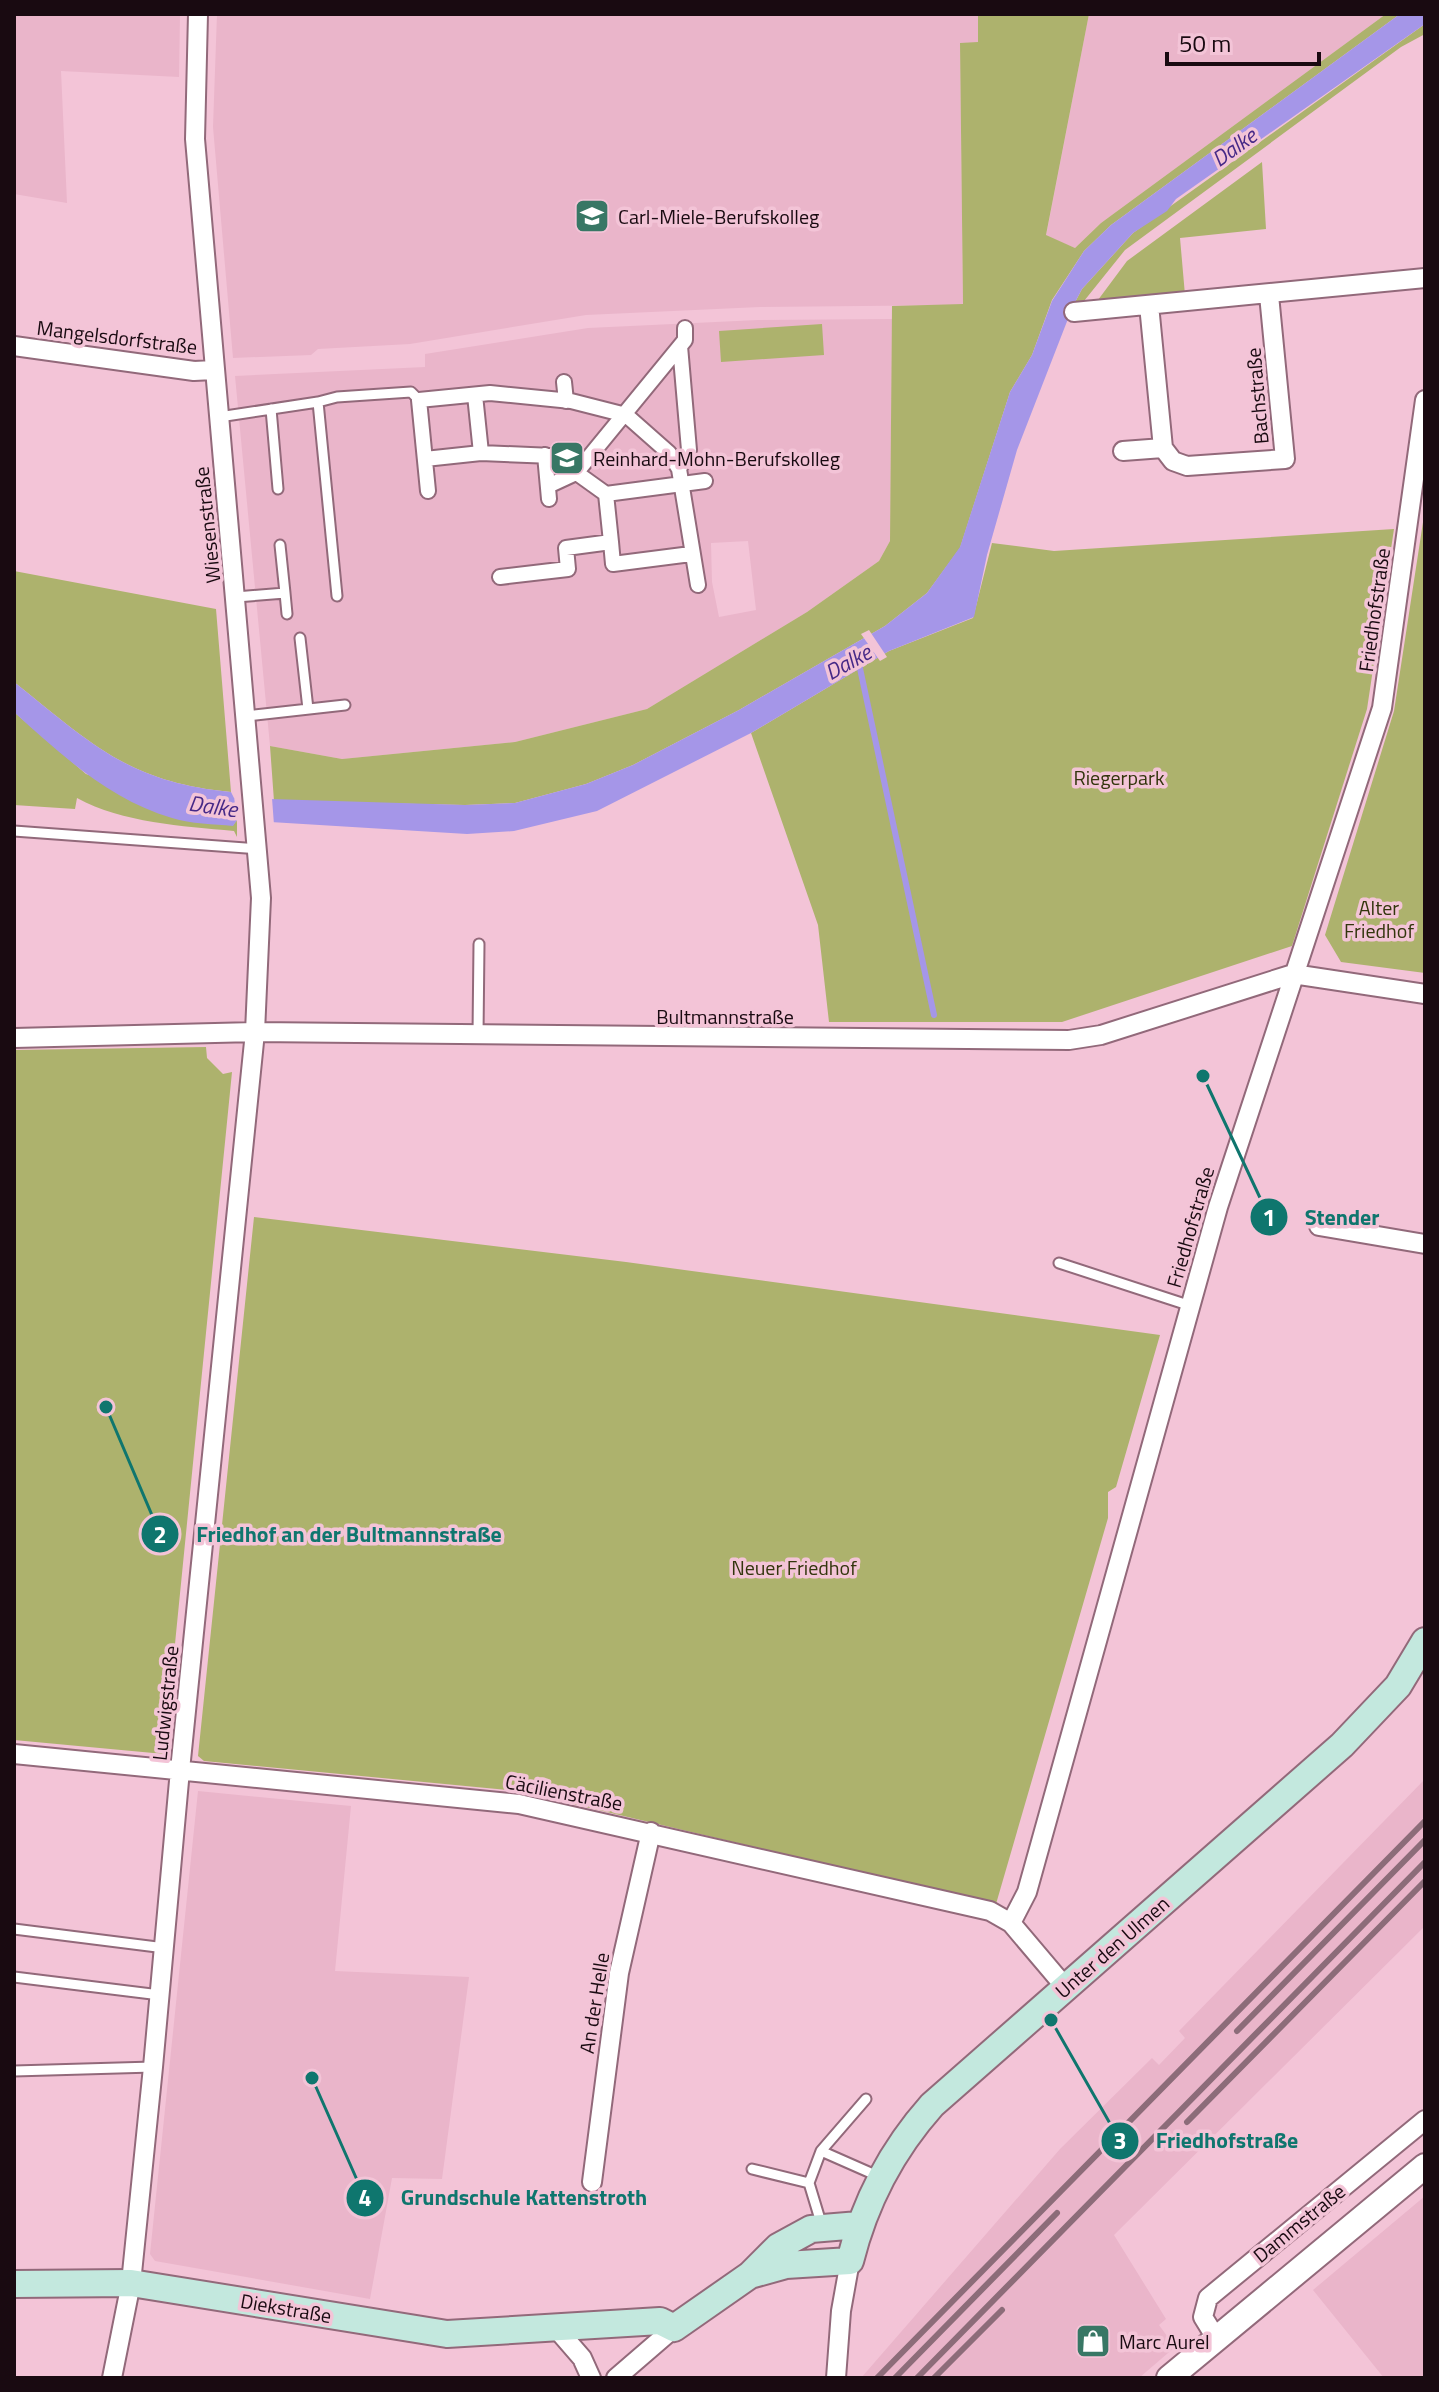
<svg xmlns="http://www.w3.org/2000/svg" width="1439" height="2392" font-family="'Titillium Web',sans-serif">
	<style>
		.built { fill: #eab5ca; fill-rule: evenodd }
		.green { fill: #adb26d }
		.water { fill: #a596e8 }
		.pier { fill: #f3c4d7 }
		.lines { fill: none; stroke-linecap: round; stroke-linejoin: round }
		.stream { stroke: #a596e8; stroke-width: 6 }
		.service-casing { stroke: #92697a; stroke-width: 13 }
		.pedestrian-casing { stroke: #92697a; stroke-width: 18 }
		.minor-casing { stroke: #92697a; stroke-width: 22 }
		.tertiary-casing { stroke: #92697a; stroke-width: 28 }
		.secondary-casing { stroke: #92697a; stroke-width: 30 }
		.service { stroke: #fff; stroke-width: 9 }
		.pedestrian { stroke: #fff; stroke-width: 14 }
		.minor { stroke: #fff; stroke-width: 18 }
		.tertiary { stroke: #fff; stroke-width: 24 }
		.secondary { stroke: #c3e8de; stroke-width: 26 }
		.rail { stroke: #8c6c79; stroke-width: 6 }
		.labels { text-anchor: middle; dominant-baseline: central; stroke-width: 7; stroke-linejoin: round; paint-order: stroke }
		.poi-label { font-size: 20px; fill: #190a11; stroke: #f3c4d7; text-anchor: start }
		.street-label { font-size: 20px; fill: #190a11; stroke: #f3c4d7 }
		.park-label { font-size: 20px; fill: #33350d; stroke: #f3c4d7 }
		.water-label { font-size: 22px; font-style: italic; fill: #462987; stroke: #f3c4d7 }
		.leader { fill: none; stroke: #0f766e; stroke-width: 3 }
		.callout-dot { fill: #0f766e; stroke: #f3c4d7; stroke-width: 3 }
		.mark-label { font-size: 24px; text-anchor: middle; font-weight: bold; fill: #fff }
		.callout-label { font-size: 22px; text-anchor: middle; font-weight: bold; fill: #0f766e; stroke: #f3c4d7; stroke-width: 7; stroke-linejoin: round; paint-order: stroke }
	</style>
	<rect width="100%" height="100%" fill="#f3c4d7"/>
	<path class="built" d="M 14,14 L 180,14 L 179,77 L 61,71 L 67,203 L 14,194 Z
		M 217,14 L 978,14 L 979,43 L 960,44 L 963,305 L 760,307 L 586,315 L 410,344 L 318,349 L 311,355 L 233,358 L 213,127 Z
		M 1089,14 L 1386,14 L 1101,223 L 1075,248 L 1046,236 Z
		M 892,319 L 890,541 L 879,561 L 807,612 L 647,709 L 515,742 L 342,759 L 270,746 L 235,376 L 425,367 L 425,354 L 588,328 L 758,320 ZM 748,541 L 756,610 L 719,617 L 712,582 L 711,543 Z
		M 1425,1779 L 1425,1926 L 1114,2235 L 1166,2319 L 1159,2325 L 1175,2347 L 1139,2378 L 861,2378 L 1060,2149 L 1152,2058 L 1159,2065 L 1185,2038 L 1179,2031 Z
		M 198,1791 L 351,1806 L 335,1971 L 469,1977 L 442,2179 L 392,2178 L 370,2299 L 155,2261 L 150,2254 Z
		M 1425,2196 L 1425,2378 L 1384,2378 L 1313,2290 Z"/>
	<path class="green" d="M 978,14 L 1089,14 L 1046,235 L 1075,248 L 1101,223 L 1386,14 L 1400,14 L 1111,225 L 1084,251 L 1052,300 L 1032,355 L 1010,392 L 960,548 L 927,593 L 885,626 L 739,710 L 633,765 L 586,784 L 515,803 L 465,805 L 274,801 L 270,746 L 342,759 L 515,742 L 647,709 L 807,612 L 879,561 L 890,541 L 892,306 L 963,304 L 960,43 L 978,42 Z
		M 1425,24 L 1425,34 L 1401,47 L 1125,250 L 1080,306 L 1073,306 L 1082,289 L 1133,233 Z
		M 1262,162 L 1266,229 L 1180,238 L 1185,295 L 1095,304 L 1127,261 Z
		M 822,324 L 824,355 L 721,362 L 719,331 Z
		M 1425,509 L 1425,973 L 1341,962 L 1325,935 L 1394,711 Z
		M 1394,529 L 1367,709 L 1292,946 L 1062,1022 L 829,1022 L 818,925 L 751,733 L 889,651 L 973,618 L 992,543 L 1054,551 Z
		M 14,571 L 216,609 L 231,792 C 127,782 91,743 14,682 Z
		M 14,712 L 86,774 L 233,825 L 237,820 L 237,837 L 234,831 C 182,826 123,823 77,798 L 75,809 L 14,805 Z
		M 206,1047 L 207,1058 L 223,1074 L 232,1072 L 164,1754 L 14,1740 L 14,1050 Z
		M 254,1217 L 626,1262 L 1160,1335 L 1116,1487 L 1108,1492 L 1108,1518 L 996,1904 L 518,1791 L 204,1761 L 198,1756 Z"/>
	<path class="water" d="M 1400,14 L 1425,14 L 1425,24 L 1176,199 L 1167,211 L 1133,233 L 1082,289 L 1073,306 L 1017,450 L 987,555 L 974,617 L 889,651 L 751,733 L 597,811 L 514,831 L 467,834 L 237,820 L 233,826 C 214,824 191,824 172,818 C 110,800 60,754 14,712 L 14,682 C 91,743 127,782 231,792 L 234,798 L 465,805 L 515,803 L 586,784 L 633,765 L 739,710 L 885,626 L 927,593 L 960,547 L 1010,392 L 1032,355 L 1052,301 L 1084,251 L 1111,225 Z"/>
	<path class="pier" d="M 869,630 L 887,657 L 880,661 L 861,634 Z
		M 234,796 L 272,798 L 274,825 L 237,823 Z"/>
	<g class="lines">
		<path class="stream" d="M 858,659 L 934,1015"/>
		<g class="service-casing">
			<path id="service" d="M 318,402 L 337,397 L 411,392 L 419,400
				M 271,409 L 278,489
				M 219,417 L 318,402 L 337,596
				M 285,593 L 287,614
				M 236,597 L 285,593 L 280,545
				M 300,638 L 308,709
				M 246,716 L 345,705
				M 14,831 L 258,849
				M 478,1035 L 479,944
				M 1059,1263 L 1191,1306
				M 14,1929 L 165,1948
				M 14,1977 L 160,1995
				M 14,2071 L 153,2067
				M 821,2151 L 880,2177
				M 752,2169 L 809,2183
				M 822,2226 L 809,2183 L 821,2151 L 866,2099"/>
		</g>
		<g class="pedestrian-casing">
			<path id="pedestrian" d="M 564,382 L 566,401
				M 475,395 L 481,453 L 553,456 L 606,494 L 705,481
				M 545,455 L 549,499
				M 425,459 L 481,453
				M 679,469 L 689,450 L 680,346
				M 548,486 L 576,473 L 685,340 L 685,328
				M 428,491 L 419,400 L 490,393 L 571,401 L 626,415 L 669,453 L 679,469 L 698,585
				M 611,542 L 613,564 L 691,554
				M 500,577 L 568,569 L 566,548 L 611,542 L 606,494"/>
		</g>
		<g class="minor-casing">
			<path id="minor" d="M 1149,305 L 1163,448 L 1173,461 L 1187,466 L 1285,459 L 1269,295
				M 1074,312 L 1425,278
				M 14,346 L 194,371 L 214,370
				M 1123,451 L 1163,448
				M 14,1038 L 255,1032 L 1069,1040 L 1101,1035 L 1293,974 L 1425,994
				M 1319,1226 L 1425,1244
				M 14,1754 L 519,1804 L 990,1911 L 1011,1923 L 1066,1988
				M 1011,1923 L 1027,1892 L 1218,1207 L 1382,708 L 1425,400
				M 592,2182 L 619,1973 L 651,1832
				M 556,2328 L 582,2358 L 591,2378
				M 1216,2338 L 1203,2317 L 1208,2298 L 1425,2120
				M 112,2378 L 131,2283 L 153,2067 L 180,1770 L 255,1032 L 261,898 L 195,139 L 198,14
				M 616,2378 L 674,2328
				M 836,2378 L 841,2311 L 850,2261"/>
		</g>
		<g class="tertiary-casing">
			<path id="tertiary" d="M 1169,2378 L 1425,2166"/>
		</g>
		<g class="secondary-casing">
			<path id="secondary" d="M 750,2275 L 786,2265 L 850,2261 C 865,2201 891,2151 932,2105 L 1342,1745 L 1398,1686 L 1425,1641
				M 14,2284 L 131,2283 L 447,2334 L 660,2321 L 674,2328 L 750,2275 L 778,2247 L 811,2229 L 859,2225"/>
		</g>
		<use href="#service" class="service"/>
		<use href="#pedestrian" class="pedestrian"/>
		<use href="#minor" class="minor"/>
		<use href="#tertiary" class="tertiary"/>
		<use href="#secondary" class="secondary"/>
		<path class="rail" d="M 1237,2031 L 1425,1840
			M 1187,2122 L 1425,1881
			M 877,2378 L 1425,1821
			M 895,2378 L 1057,2213
			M 917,2378 L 1425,1862
			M 934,2378 L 1002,2310"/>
	</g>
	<defs>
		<g id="school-square" transform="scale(1.8)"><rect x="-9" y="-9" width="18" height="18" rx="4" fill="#387765" stroke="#f3c4d7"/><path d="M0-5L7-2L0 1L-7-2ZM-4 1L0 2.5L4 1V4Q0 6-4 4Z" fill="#fff"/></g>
		<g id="shop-square" transform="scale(1.8)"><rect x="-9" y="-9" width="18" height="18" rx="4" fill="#387765" stroke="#f3c4d7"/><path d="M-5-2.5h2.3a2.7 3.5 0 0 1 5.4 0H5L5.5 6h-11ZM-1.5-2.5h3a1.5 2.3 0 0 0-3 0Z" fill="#fff"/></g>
	</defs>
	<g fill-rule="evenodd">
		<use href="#school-square" x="592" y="216"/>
		<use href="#school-square" x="567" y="458"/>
		<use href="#shop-square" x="1093" y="2341"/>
	</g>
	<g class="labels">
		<g class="poi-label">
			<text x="618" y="216">Carl-Miele-Berufskolleg</text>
			<text x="593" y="458">Reinhard-Mohn-Berufskolleg</text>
			<text x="1119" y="2341">Marc Aurel</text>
		</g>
		<g class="street-label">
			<text transform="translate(117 337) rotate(7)">Mangelsdorfstraße</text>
			<text transform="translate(1257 396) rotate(-95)">Bachstraße</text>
			<text transform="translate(207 525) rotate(-96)">Wiesenstraße</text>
			<text transform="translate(1374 610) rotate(-82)">Friedhofstraße</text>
			<text x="725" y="1016">Bultmannstraße</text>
			<text transform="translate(1190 1227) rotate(-74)">Friedhofstraße</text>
			<text transform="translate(165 1703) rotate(-84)">Ludwigstraße</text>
			<text transform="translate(564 1792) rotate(11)">Cäcilienstraße</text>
			<text transform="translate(1112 1947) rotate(-41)">Unter den Ulmen</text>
			<text transform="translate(594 2003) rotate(-81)">An der Helle</text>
			<text transform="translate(1299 2223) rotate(-39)">Dammstraße</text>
			<text transform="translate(286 2308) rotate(10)">Diekstraße</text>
		</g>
		<g class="park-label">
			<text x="1119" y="777">Riegerpark</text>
			<text x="1379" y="907">Alter<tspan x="1379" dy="23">Friedhof</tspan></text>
			<text x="794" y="1567">Neuer Friedhof</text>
		</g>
		<g class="water-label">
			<text transform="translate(1234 147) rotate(-36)">Dalke</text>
			<text transform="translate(848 662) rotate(-29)">Dalke</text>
			<text transform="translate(213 806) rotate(8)">Dalke</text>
		</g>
	</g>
	<path class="leader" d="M1203 1076L1269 1217M106 1407L160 1534M1051 2020L1120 2141M312 2078L365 2198"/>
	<g class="callout-dot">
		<circle cx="1203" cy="1076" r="8"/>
		<circle cx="106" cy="1407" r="8"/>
		<circle cx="1051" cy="2020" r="8"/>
		<circle cx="312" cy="2078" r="8"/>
		<circle cx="1269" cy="1217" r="20"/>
		<circle cx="160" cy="1534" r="20"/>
		<circle cx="1120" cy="2141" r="20"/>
		<circle cx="365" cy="2198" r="20"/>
	</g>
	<g class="mark-label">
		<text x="1269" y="1226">1</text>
		<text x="160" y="1543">2</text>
		<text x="1120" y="2149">3</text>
		<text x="365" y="2206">4</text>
	</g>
	<g class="callout-label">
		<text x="1342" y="1225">Stender</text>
		<text x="349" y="1542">Friedhof an der Bultmannstraße</text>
		<text x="1227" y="2148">Friedhofstraße</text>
		<text x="524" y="2205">Grundschule Kattenstroth</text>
	</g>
	<rect width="1439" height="2392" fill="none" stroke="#190a11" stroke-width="32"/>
	<path d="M1167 52v12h152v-12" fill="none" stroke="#190a11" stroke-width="4"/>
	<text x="1179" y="52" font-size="24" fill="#190a11" stroke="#f3c4d7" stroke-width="6" paint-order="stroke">50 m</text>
</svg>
